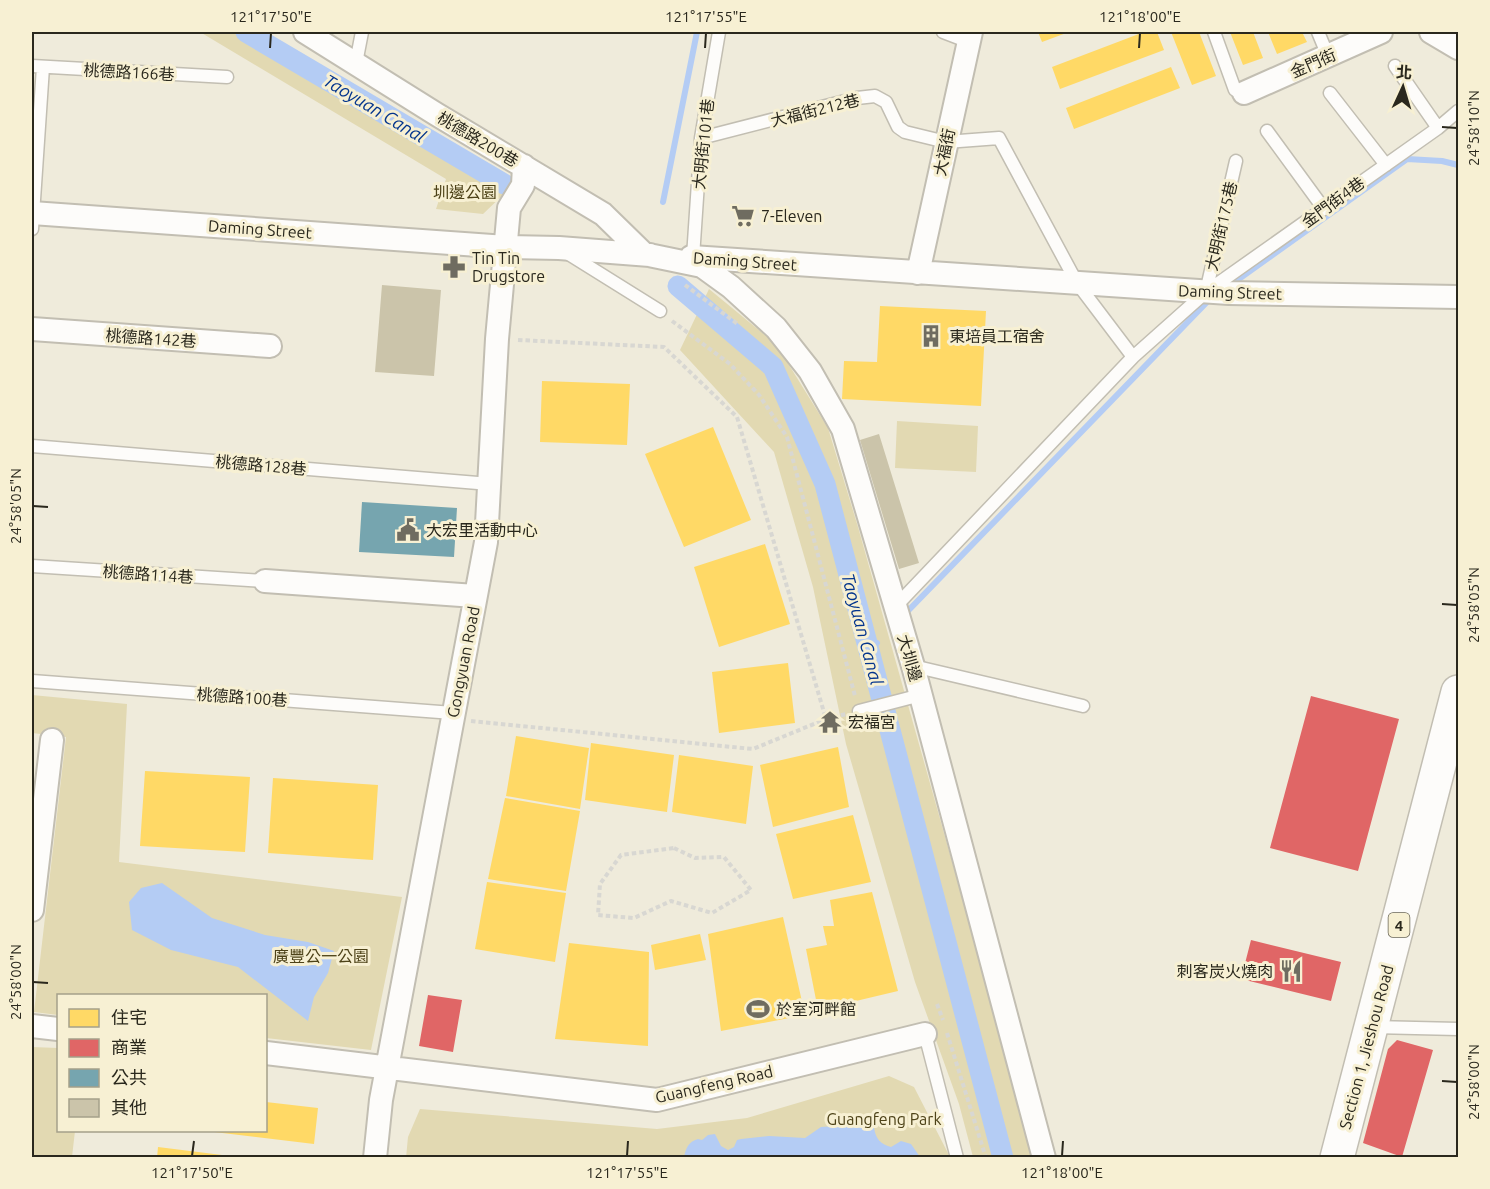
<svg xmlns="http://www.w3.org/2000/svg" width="1490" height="1189" font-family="Ubuntu,'Noto Sans TC',sans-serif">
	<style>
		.green { fill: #e2d9b2 }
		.water { fill: #b4ccf4 }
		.homes { fill: #ffd966 }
		.shops { fill: #e06666 }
		.public { fill: #76a5af }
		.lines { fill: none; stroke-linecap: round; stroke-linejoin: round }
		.stream { stroke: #b4ccf4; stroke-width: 6 }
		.canal { stroke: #b4ccf4; stroke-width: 21 }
		.building { fill: #cbc4aa }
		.lane-casing { stroke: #c2beb2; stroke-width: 15 }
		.street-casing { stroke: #c2beb2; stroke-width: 26 }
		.primary-casing { stroke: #c2beb2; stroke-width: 36 }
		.path { stroke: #d8d7d2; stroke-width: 4; stroke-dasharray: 4.5 3; stroke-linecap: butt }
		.lane { stroke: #fdfcfa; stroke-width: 12 }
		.street { stroke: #fdfcfa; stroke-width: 22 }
		.primary { stroke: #fdfcfa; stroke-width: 33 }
		.ticks { fill: none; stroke: #2a281d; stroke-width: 2 }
		.labels { text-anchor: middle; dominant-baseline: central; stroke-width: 6; stroke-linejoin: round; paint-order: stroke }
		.shield { fill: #f7f0d3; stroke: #686454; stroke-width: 1.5 }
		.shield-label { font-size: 15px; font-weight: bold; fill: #2a281d }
		.street-label { font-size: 16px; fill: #2a281d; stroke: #f7f0d3 }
		.park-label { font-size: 16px; fill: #4d4218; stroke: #f7f0d3 }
		.poi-label { font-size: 16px; fill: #2a281d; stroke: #f7f0d3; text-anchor: start }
		.water-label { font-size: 18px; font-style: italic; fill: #04358d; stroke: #f7f0d3 }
		.neatline { fill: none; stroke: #2a281d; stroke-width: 2 }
		.ticks-label { font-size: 15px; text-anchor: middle; fill: #2a281d }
	</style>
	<rect width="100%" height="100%" fill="#efebdb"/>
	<path class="green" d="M 200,32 L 232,32 L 505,193 L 483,214 L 436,209 L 446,179 Z
		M 709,289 L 776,344 L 828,428 L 858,527 L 1035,1157 L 973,1157 L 959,1104 L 915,982 L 846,744 L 813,587 L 774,452 L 680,350 Z
		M 897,421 L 978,426 L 976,472 L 895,468 Z
		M 32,695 L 127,704 L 119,862 L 402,897 L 371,1050 L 266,1038 L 266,996 L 58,996 L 58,1015 L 34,1012 L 66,737 L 32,733 Z
		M 32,1047 L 58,1048 L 58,1130 L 75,1131 L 72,1157 L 32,1157 Z
		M 889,1076 L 914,1087 L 950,1157 L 406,1158 L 408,1137 L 420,1109 L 657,1129 L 747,1118 Z"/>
	<path class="water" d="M 162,883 L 212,918 L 265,935 L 308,942 L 334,951 L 328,973 L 314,997 L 308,1021 L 238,967 L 171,950 L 132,930 L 129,902 L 141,888 Z
		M 846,1117 L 860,1120 L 867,1128 L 874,1128 C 876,1139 880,1144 891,1147 L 901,1141 L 911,1144 L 920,1157 L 684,1157 C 686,1148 688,1142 698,1139 L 702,1140 L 708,1135 L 715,1134 L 721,1146 L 728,1150 L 734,1147 L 737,1140 L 741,1139 L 769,1136 L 805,1138 L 821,1127 L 836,1126 L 841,1119 Z"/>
	<path class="homes" d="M 1038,32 L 1069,32 L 1042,42 Z
		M 1144,32 L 1157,32 L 1164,50 L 1060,89 L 1052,67 Z
		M 1171,32 L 1199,32 L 1216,76 L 1192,85 Z
		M 1230,32 L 1253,32 L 1263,58 L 1243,65 Z
		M 1268,32 L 1302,32 L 1307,42 L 1277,54 Z
		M 1171,67 L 1180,88 L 1074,129 L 1066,108 Z
		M 880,306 L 986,311 L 981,406 L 842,399 L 844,361 L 877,362 Z
		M 542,381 L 630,384 L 627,445 L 540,442 Z
		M 713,427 L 751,520 L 684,547 L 645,454 Z
		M 765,544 L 790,624 L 719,647 L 694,567 Z
		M 788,663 L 795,723 L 719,733 L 712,672 Z
		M 516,736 L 589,748 L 580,809 L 506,796 Z
		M 591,743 L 674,755 L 667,812 L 585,800 Z
		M 838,747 L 849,807 L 773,827 L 760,765 Z
		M 679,755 L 753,766 L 746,824 L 672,812 Z
		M 145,771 L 250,777 L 245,852 L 140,846 Z
		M 273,778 L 378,785 L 373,860 L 268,853 Z
		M 505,798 L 580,811 L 566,891 L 488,879 Z
		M 853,815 L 871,882 L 793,899 L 776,834 Z
		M 487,882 L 566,893 L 555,962 L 475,949 Z
		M 872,892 L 898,991 L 818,1010 L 806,949 L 827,945 L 823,926 L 834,926 L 830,900 Z
		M 783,917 L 805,1015 L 721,1031 L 708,934 Z
		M 700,934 L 706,960 L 655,970 L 651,945 Z
		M 569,943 L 649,952 L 648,1046 L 555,1039 Z
		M 266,1102 L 318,1108 L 314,1144 L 214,1132 L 266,1130 Z
		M 158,1147 L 230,1156 L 230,1158 L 157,1158 Z"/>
	<path class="shops" d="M 1311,696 L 1399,719 L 1358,871 L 1270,848 Z
		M 1251,940 L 1341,962 L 1331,1001 L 1241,979 Z
		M 428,995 L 462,1000 L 453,1052 L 419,1046 Z
		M 1397,1040 L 1433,1050 L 1402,1157 L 1363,1143 L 1388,1049 Z"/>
	<path class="public" d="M 362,502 L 457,508 L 454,557 L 359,552 Z"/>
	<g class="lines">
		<path class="stream" d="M 663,202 L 697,32
			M 1229,286 L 1407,159 L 1442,161 L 1458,165
			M 904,615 L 1210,299
			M 869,651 L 877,643"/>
		<path class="canal" d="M 246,32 L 504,184
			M 678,286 L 773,367 L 825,484 L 1003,1158"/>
	</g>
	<path class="building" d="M 382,285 L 441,290 L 434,376 L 375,372 Z
		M 879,434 L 919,563 L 899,569 L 860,440 Z"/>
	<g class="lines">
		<g class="lane-casing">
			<path id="lane" d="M 943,32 L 969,42
				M 1214,32 L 1235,90 L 1244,93
				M 1318,32 L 1328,56
				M 356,63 L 362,32
				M 32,66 L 227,77
				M 1395,66 L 1438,128
				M 1330,93 L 1386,165
				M 1267,131 L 1324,209
				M 701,138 L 857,98 L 875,96 L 886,102 L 898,127 L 905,132 L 946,142 L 999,138 L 1077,283 L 1133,357
				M 32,229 L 43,67
				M 567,253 L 660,311
				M 693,257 L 701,138 L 719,32
				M 1206,292 L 1236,161
				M 32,446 L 490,484
				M 32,566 L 265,581
				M 895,607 L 1133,357 L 1206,292 L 1438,128 L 1458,111
				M 913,666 L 1083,706
				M 32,681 L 453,713
				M 859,711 L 921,695
				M 1373,1027 L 1458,1029
				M 925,1034 L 957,1158"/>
		</g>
		<g class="street-casing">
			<path id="street" d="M 305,32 L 436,114 L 603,214 L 644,254 L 702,266 L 731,287 L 776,328 L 810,371 L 843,429 L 913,666 L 1044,1158
				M 1431,32 L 1458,48
				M 1244,93 L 1381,32
				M 32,213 L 506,247 L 559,248 L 650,255
				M 691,257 L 1229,293 L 1458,297
				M 918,273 L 971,32
				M 32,329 L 270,346
				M 265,581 L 475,596
				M 32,910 L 52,740
				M 32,1026 L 58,1029
				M 266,1053 L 657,1100 L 925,1034
				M 375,1158 L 381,1100 L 486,542 L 497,339 L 509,208 L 523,185 L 524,166"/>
		</g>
		<g class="primary-casing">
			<path id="primary" d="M 1337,1158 L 1458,692"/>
		</g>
		<path class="path" d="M 685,285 L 739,325
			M 672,321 L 730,364 L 759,395 L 787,437 L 855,696
			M 518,340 L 664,347 L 737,417 L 826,719 L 846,714
			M 471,721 L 753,749 L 826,719
			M 674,848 L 695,858 L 724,857 L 751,890 L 712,913 L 671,901 L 634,918 L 598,915 L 600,884 L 621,855 Z
			M 937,1004 L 943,1020
			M 947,1033 L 986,1158"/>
		<use href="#lane" class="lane"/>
		<use href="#street" class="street"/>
		<use href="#primary" class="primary"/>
	</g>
	<path class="ticks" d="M 270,48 L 271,33M 705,48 L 706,33M 1139,48 L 1140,33M 1442,127 L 1457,128M 33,506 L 48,507M 1442,604 L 1457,605M 33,982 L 48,983M 1442,1081 L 1457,1082M 192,1156 L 194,1141M 627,1156 L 628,1141M 1062,1156 L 1063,1141"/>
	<defs>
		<g id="supermarket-bare" transform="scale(1.8)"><path d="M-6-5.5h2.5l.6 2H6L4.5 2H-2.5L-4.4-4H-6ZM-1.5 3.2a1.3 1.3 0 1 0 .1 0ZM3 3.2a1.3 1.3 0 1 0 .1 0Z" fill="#6f6c60" stroke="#f7f0d3" stroke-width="2.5" paint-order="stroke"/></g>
		<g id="pharmacy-bare" transform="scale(1.8)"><path d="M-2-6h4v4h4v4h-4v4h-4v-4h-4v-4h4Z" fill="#6f6c60" stroke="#f7f0d3" stroke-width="2.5" paint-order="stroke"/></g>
		<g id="building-bare" transform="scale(1.8)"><path d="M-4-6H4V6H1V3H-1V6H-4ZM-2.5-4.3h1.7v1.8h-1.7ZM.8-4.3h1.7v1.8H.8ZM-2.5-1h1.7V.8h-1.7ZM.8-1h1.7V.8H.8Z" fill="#6f6c60" stroke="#f7f0d3" stroke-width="2.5" paint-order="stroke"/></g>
		<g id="civic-bare" transform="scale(1.8)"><path d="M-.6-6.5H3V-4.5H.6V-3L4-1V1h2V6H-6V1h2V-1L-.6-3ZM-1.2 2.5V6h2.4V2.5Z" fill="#6f6c60" stroke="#f7f0d3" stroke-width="2.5" paint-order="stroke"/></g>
		<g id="temple-bare" transform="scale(1.8)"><path d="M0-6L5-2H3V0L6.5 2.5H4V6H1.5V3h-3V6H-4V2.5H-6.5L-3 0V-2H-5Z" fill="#6f6c60" stroke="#f7f0d3" stroke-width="2.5" paint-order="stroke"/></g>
		<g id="restaurant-bare" transform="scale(1.8)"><path d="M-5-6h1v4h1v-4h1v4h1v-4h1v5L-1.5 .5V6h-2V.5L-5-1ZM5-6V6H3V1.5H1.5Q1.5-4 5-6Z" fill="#6f6c60" stroke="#f7f0d3" stroke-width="2.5" paint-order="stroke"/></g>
		<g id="stadium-bare" transform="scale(1.8)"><path d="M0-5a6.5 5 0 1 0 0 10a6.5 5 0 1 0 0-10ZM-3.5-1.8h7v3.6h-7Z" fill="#6f6c60" stroke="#f7f0d3" stroke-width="2.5" paint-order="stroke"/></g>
	</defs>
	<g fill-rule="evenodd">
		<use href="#supermarket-bare" x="743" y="216"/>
		<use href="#pharmacy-bare" x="454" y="267"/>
		<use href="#building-bare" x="931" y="336"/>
		<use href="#civic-bare" x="408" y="530"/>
		<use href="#temple-bare" x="830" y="722"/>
		<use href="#restaurant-bare" x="1291" y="971"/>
		<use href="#stadium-bare" x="758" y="1009"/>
	</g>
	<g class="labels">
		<rect class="shield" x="1388.5" y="913" width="21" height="24" rx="4.5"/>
		<g class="shield-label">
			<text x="1399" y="925">4</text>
		</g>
		<g class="street-label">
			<text transform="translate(1313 63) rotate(-24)">金門街</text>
			<text transform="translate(129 72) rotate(3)">桃德路166巷</text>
			<text transform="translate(815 110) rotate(-14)">大福街212巷</text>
			<text transform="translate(478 139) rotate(31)">桃德路200巷</text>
			<text transform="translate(703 144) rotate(-84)">大明街101巷</text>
			<text transform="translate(944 152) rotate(-78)">大福街</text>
			<text transform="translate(1333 202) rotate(-36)">金門街4巷</text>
			<text transform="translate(1221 226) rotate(-77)">大明街175巷</text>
			<text transform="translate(260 229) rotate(4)">Daming Street</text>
			<text transform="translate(745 261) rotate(4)">Daming Street</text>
			<text transform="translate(1230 292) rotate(2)">Daming Street</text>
			<text transform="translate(151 338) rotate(4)">桃德路142巷</text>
			<text transform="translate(261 465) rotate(5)">桃德路128巷</text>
			<text transform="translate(148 574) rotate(4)">桃德路114巷</text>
			<text transform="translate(910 658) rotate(74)">大圳邊</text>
			<text transform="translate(463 662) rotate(-79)">Gongyuan Road</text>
			<text transform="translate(242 697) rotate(4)">桃德路100巷</text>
			<text transform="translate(1366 1047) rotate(-75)">Section 1, Jieshou Road</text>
			<text transform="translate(714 1084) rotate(-13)">Guangfeng Road</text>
		</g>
		<g class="park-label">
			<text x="465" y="192">圳邊公園</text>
			<text x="321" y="956">廣豐公一公園</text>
			<text x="884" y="1119">Guangfeng Park</text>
		</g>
		<g class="poi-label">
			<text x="761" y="216">7-Eleven</text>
			<text x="472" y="258">Tin Tin<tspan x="472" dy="18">Drugstore</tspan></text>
			<text x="949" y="336">東培員工宿舍</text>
			<text x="426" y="530">大宏里活動中心</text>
			<text x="848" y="722">宏福宮</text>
			<text x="1273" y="971" text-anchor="end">刺客炭火燒肉</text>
			<text x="776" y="1009">於室河畔館</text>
		</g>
		<g class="water-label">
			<text transform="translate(375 108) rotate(31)">Taoyuan Canal</text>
			<text transform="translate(863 629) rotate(75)">Taoyuan Canal</text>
		</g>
	</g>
	<rect width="1490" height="1189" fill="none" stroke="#f7f0d3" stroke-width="66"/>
	<rect x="57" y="994" width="210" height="138" fill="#f7f0d3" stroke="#a5a08a" stroke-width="1.5"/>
	<rect x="69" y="1009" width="30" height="18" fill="#ffd966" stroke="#a5a08a" stroke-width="1.5"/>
	<text x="111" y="1024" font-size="18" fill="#2a281d">住宅</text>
	<rect x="69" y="1039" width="30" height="18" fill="#e06666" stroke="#a5a08a" stroke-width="1.5"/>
	<text x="111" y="1054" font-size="18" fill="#2a281d">商業</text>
	<rect x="69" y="1069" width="30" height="18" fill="#76a5af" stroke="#a5a08a" stroke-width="1.5"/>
	<text x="111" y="1084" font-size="18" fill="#2a281d">公共</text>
	<rect x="69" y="1099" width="30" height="18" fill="#cbc4aa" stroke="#a5a08a" stroke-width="1.5"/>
	<text x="111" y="1114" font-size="18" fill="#2a281d">其他</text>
	<g transform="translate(1403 87) rotate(4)" stroke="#f7f0d3" stroke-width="4.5" paint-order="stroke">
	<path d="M0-4.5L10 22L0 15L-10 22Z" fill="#2a281d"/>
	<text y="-9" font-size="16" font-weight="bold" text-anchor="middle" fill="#2a281d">北</text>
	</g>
	<rect x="33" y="33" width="1424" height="1123" class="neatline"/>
	<g class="ticks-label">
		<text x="271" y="22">121°17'50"E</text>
		<text x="706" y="22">121°17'55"E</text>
		<text x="1140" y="22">121°18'00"E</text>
		<text transform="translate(1474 128) rotate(-90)" y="5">24°58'10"N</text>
		<text transform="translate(16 506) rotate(-90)" y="5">24°58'05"N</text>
		<text transform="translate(1474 605) rotate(-90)" y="5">24°58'05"N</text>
		<text transform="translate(16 982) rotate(-90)" y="5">24°58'00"N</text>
		<text transform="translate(1474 1082) rotate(-90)" y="5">24°58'00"N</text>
		<text x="192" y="1178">121°17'50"E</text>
		<text x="627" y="1178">121°17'55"E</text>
		<text x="1062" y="1178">121°18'00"E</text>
	</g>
</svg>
